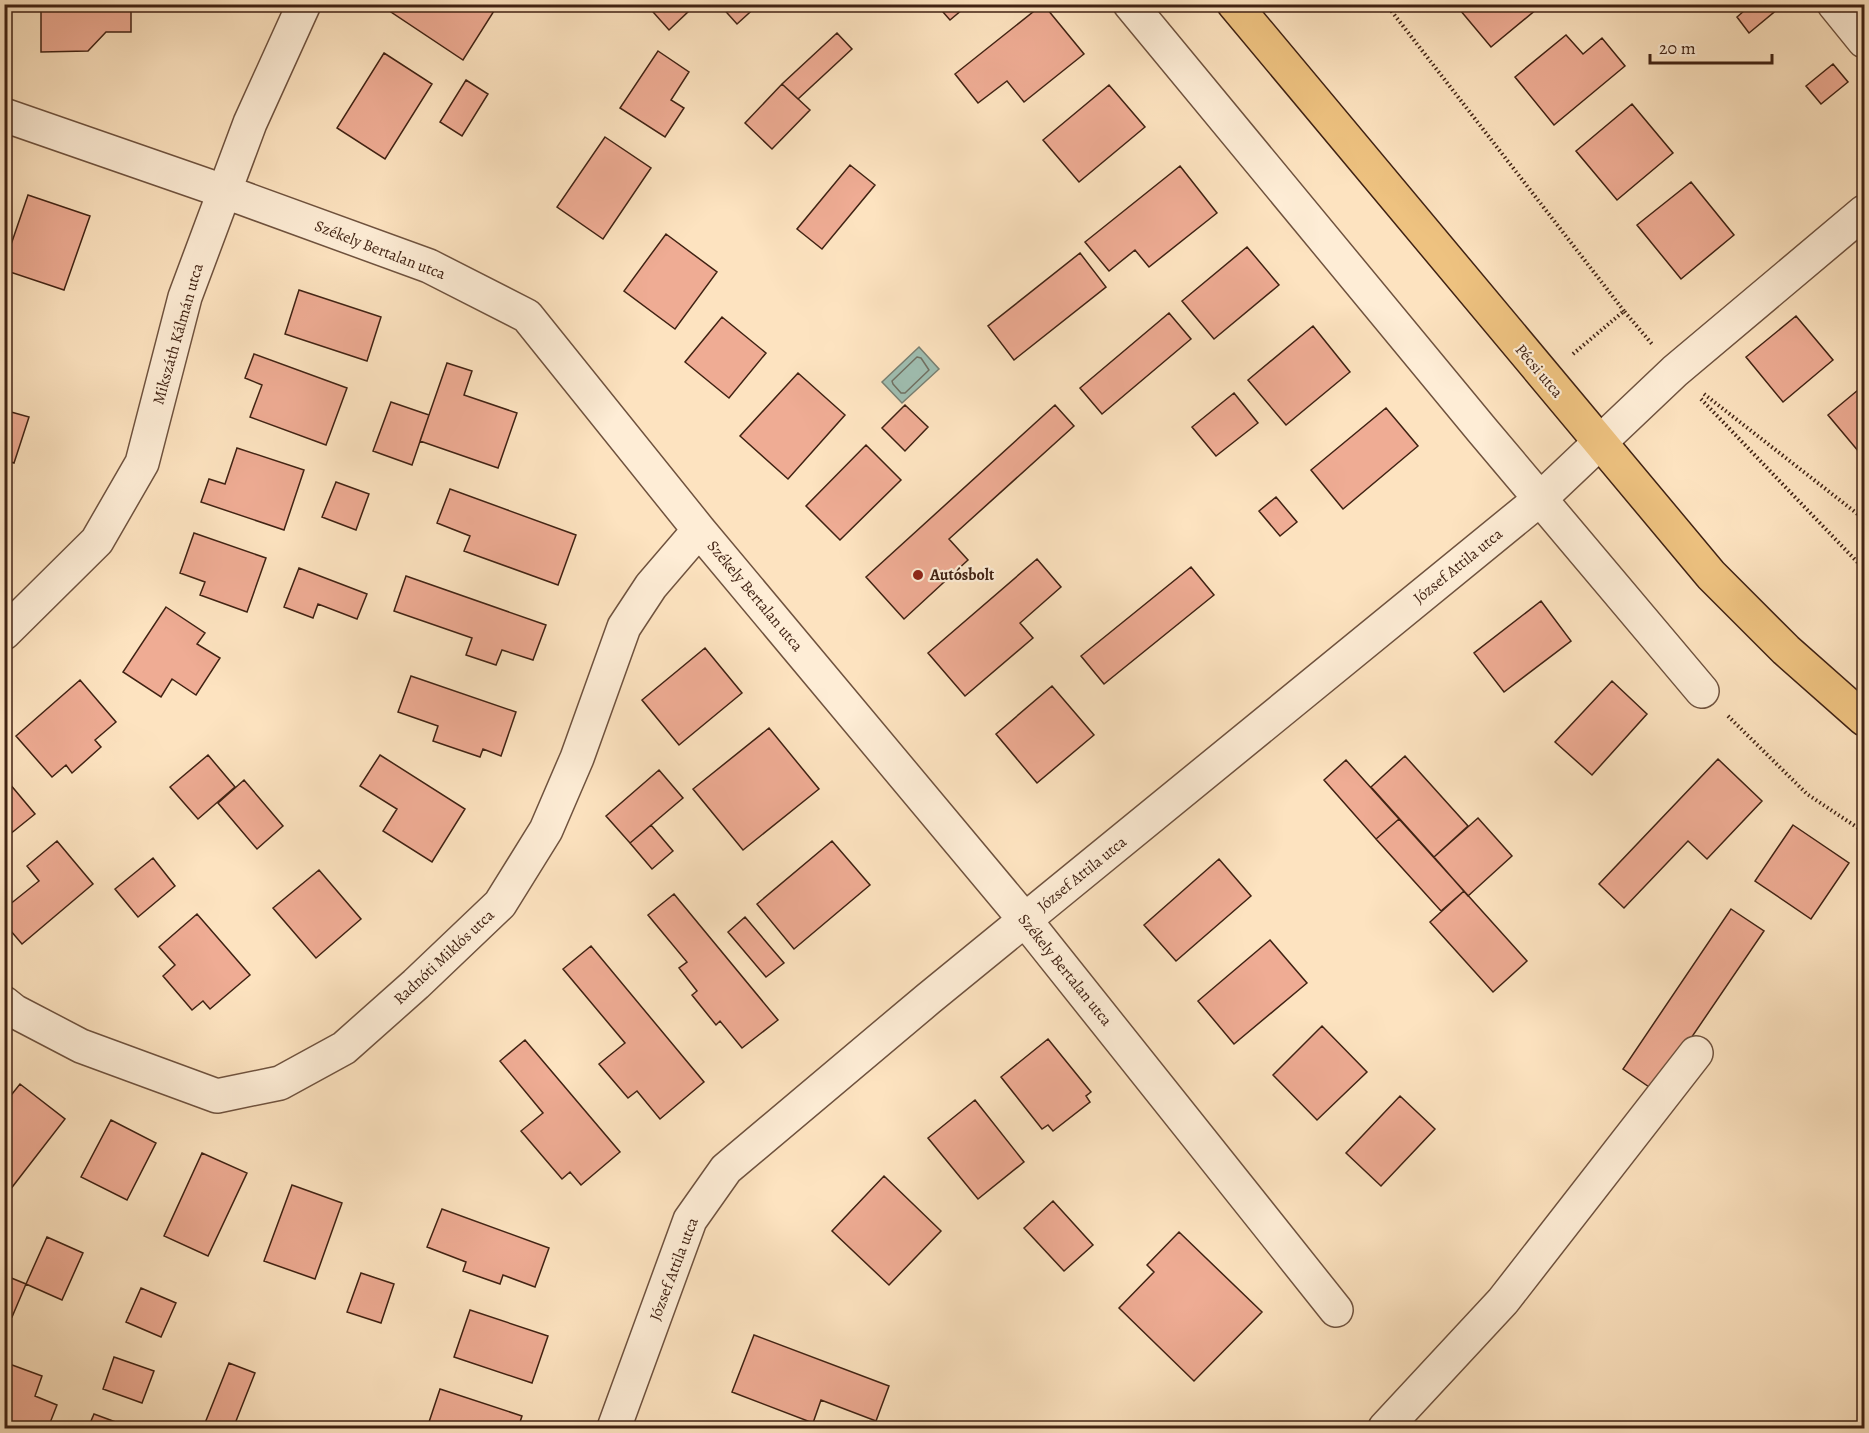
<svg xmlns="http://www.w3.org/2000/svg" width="1869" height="1433" font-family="Alegreya,serif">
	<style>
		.water { fill: #9fbeb1; stroke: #798072; stroke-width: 1.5 }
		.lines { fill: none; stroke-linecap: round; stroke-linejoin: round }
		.shore { stroke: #707062; stroke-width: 1.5 }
		.building { fill: #efac94; stroke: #402213; stroke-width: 1.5 }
		.minor-casing { stroke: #6f523e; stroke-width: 36 }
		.major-casing { stroke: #402213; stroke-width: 36 }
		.path { stroke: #402213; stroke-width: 4; stroke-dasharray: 1.5 3; stroke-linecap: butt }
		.minor { stroke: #feedd6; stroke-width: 33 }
		.major { stroke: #eec280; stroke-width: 33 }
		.poi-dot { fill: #8f2418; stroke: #feedd6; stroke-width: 2 }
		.labels { text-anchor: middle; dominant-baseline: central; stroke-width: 4.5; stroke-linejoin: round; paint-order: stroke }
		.street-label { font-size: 16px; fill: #402213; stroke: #feedd6 }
		.poi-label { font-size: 16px; font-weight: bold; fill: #402213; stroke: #feedd6; text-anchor: start }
	</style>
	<rect width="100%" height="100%" fill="#fde3c0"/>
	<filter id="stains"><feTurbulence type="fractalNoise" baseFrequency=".00333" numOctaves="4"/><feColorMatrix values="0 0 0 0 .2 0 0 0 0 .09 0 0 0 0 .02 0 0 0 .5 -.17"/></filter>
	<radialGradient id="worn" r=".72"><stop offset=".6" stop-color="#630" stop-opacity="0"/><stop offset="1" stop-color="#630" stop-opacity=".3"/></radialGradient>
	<path class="water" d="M 919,347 L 939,369 L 902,403 L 882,382 Z"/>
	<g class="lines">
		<path class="shore" d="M 917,357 L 921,358 L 929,370 L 905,393 L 901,393 L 893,384 L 892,381 Z"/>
	</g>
	<path class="building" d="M 41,4 L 152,4 L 152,9 L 131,9 L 131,32 L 106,32 L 88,51 L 41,52 Z
		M 396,4 L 484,4 L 494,11 L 463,60 L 391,12 Z
		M 646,4 L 688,4 L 691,9 L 669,30 Z
		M 719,4 L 759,4 L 737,24 Z
		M 936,4 L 969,4 L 950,20 Z
		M 1043,4 L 1084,54 L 1024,102 L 1007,81 L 978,103 L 955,74 Z
		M 1455,4 L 1543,4 L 1491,47 Z
		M 1752,4 L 1784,4 L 1749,33 L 1737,17 Z
		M 837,33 L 852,49 L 798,99 L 782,84 Z
		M 1566,35 L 1583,54 L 1602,38 L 1625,66 L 1554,125 L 1515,77 Z
		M 658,51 L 689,72 L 671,100 L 684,108 L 665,137 L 620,108 Z
		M 384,53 L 432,84 L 385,159 L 337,128 Z
		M 1833,64 L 1848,82 L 1821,104 L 1806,86 Z
		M 466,80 L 488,94 L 462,136 L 440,122 Z
		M 782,84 L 810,110 L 772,149 L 745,123 Z
		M 1109,85 L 1145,127 L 1079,182 L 1043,140 Z
		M 1632,104 L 1673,153 L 1617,200 L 1576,151 Z
		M 605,137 L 651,168 L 603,239 L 557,207 Z
		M 850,165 L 875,185 L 822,249 L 797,229 Z
		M 1180,166 L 1217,213 L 1149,267 L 1135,250 L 1109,271 L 1085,242 Z
		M 1691,182 L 1734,235 L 1681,279 L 1637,225 Z
		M 28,195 L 90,216 L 64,290 L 4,270 L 4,265 Z
		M 666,234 L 717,272 L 675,329 L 624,291 Z
		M 1247,247 L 1279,285 L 1214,339 L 1182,301 Z
		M 1080,253 L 1106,287 L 1014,360 L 988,326 Z
		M 299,290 L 381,317 L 367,361 L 285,334 Z
		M 1169,313 L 1191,339 L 1102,414 L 1080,388 Z
		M 1796,316 L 1833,360 L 1783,402 L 1746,357 Z
		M 722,317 L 766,353 L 729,398 L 685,362 Z
		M 1313,326 L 1350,372 L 1286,425 L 1248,380 Z
		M 254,354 L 347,388 L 326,445 L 250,417 L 262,385 L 245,378 Z
		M 447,363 L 472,371 L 464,395 L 517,413 L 498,468 L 420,441 Z
		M 798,373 L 845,415 L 788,479 L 740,436 Z
		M 1864,385 L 1864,458 L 1828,415 Z
		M 1234,393 L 1258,423 L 1216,456 L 1192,427 Z
		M 391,402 L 429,415 L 412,465 L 373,451 Z
		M 905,405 L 928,427 L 905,451 L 882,428 Z
		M 1055,405 L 1074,426 L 949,539 L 968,560 L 904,619 L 866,577 Z
		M 1386,408 L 1418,446 L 1343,509 L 1311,470 Z
		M 4,410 L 29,417 L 14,463 L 4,460 Z
		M 866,445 L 901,480 L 840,540 L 806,506 Z
		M 237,448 L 304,470 L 284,530 L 201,502 L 209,479 L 225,484 Z
		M 336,482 L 369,494 L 356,530 L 322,517 Z
		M 450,489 L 576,535 L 558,585 L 464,551 L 470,536 L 437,523 Z
		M 1276,497 L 1297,522 L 1280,536 L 1259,511 Z
		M 194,533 L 266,558 L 247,612 L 200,595 L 205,582 L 180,573 Z
		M 1037,559 L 1061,587 L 1020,623 L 1033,638 L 965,696 L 928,653 Z
		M 1191,567 L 1214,595 L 1104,684 L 1081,656 Z
		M 299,568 L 367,594 L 357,619 L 318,604 L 313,618 L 284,607 Z
		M 406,576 L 546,625 L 533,660 L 502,650 L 496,665 L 466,655 L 472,638 L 394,611 Z
		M 1541,601 L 1571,641 L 1504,692 L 1474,653 Z
		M 166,607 L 205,633 L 197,644 L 220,658 L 196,695 L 172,679 L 161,697 L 123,672 Z
		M 705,648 L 742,693 L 679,745 L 642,700 Z
		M 411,676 L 516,712 L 501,756 L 483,749 L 480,757 L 433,741 L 438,726 L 398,712 Z
		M 80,680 L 116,722 L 95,740 L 101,747 L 72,773 L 66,765 L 52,777 L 16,736 Z
		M 1612,681 L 1647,714 L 1592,775 L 1555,742 Z
		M 1052,686 L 1094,735 L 1037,783 L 996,734 Z
		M 769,728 L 819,789 L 743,850 L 693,789 Z
		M 208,755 L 235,787 L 198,819 L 170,787 Z
		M 380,755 L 465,809 L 432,862 L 383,831 L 397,809 L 360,786 Z
		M 1405,756 L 1468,826 L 1434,857 L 1371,787 Z
		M 1718,759 L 1762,801 L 1707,859 L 1688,841 L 1624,908 L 1599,884 Z
		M 1346,760 L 1399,819 L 1376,839 L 1324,780 Z
		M 659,770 L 683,798 L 630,843 L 606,816 Z
		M 4,777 L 35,814 L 4,839 Z
		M 244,780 L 283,826 L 257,849 L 218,803 Z
		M 1478,818 L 1512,856 L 1468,896 L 1434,857 Z
		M 1399,819 L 1464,891 L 1441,911 L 1376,839 Z
		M 651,825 L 673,851 L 652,869 L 630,843 Z
		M 1793,825 L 1849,863 L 1811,919 L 1755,881 Z
		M 57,841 L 93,884 L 22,944 L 4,923 L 4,909 L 39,881 L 27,866 Z
		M 832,841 L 870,885 L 794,949 L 757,904 Z
		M 153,858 L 175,886 L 138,917 L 115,889 Z
		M 1219,859 L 1251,896 L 1176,961 L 1144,925 Z
		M 319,870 L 361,919 L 316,958 L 273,908 Z
		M 1464,891 L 1527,961 L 1493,992 L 1430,922 Z
		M 674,894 L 778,1020 L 742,1048 L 720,1021 L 716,1025 L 692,995 L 697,991 L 679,968 L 687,962 L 648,915 Z
		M 1731,909 L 1764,931 L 1655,1091 L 1623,1069 Z
		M 197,914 L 250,975 L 210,1009 L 203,1001 L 192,1010 L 163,976 L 175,965 L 159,947 Z
		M 745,917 L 784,963 L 766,977 L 728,932 Z
		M 1864,926 L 1864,939 L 1858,935 Z
		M 1270,940 L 1307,983 L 1234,1044 L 1198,1001 Z
		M 591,946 L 704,1082 L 660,1119 L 637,1091 L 628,1098 L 599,1064 L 625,1043 L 563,969 Z
		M 1322,1026 L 1367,1072 L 1317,1120 L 1273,1075 Z
		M 1048,1039 L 1091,1092 L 1086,1096 L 1090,1102 L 1053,1131 L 1048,1125 L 1042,1129 L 1001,1077 Z
		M 525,1040 L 620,1152 L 581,1185 L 570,1172 L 562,1179 L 521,1131 L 543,1113 L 500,1061 Z
		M 20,1084 L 65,1119 L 6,1195 L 4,1104 Z
		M 1400,1096 L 1435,1129 L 1381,1186 L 1346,1153 Z
		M 975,1100 L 1024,1162 L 978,1199 L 928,1138 Z
		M 111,1120 L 156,1143 L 127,1200 L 81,1177 Z
		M 202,1153 L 247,1173 L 208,1256 L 164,1236 Z
		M 884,1176 L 941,1231 L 889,1285 L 832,1231 Z
		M 292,1185 L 342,1203 L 315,1279 L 264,1261 Z
		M 1053,1201 L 1093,1245 L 1064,1271 L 1024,1228 Z
		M 442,1209 L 549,1248 L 535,1287 L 503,1275 L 500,1284 L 463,1271 L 466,1262 L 427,1247 Z
		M 1179,1232 L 1262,1312 L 1194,1381 L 1119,1308 L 1154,1272 L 1147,1265 Z
		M 47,1237 L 83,1253 L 62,1300 L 26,1284 Z
		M 361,1273 L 394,1284 L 381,1323 L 347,1312 Z
		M 4,1275 L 26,1284 L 12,1317 L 4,1314 Z
		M 141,1288 L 176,1303 L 161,1337 L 126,1322 Z
		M 470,1310 L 548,1336 L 532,1383 L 454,1357 Z
		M 754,1335 L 889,1386 L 876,1421 L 821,1400 L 813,1423 L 732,1392 Z
		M 114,1357 L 154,1371 L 142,1403 L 103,1389 Z
		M 4,1362 L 42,1376 L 35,1396 L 57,1405 L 48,1428 L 4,1428 Z
		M 229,1363 L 255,1373 L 236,1421 L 246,1425 L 245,1428 L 203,1428 Z
		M 440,1389 L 522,1416 L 518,1428 L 427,1428 Z
		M 94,1414 L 132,1428 L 88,1428 Z"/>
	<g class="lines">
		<g class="minor-casing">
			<path id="minor" d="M 1130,4 L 1482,430 L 1702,691
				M 1834,4 L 1864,41
				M 4,115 L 223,191 L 429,266 L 527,316 L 699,530 L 1025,920 L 1336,1310
				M 4,633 L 97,541 L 142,463 L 185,297 L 250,123 L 304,4
				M 4,1003 L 14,1011 L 81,1046 L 217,1096 L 280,1083 L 344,1048 L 416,984 L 500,904 L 546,830 L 577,758 L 624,627 L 651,586 L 699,530
				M 614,1428 L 690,1220 L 726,1169 L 928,999 L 1540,499 L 1675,371 L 1864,212
				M 1385,1428 L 1503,1301 L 1696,1053"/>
		</g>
		<g class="major-casing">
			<path id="major" d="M 1234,4 L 1711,575 L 1786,650 L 1864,719"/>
		</g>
		<path class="path" d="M 1386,4 L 1624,311
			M 1573,354 L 1624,311 L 1652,344
			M 1704,394 L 1864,519
			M 1701,399 L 1864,569
			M 1728,716 L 1807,794 L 1864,832"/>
		<use href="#minor" class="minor"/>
		<use href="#major" class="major"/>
	</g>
	<circle class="poi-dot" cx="918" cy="575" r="6"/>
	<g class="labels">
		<g class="street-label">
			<text transform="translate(380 250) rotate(21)">Székely Bertalan utca</text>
			<text transform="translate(178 334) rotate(-74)">Mikszáth Kálmán utca</text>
			<text transform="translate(1539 371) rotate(50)">Pécsi utca</text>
			<text transform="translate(1458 566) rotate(-39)">József Attila utca</text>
			<text transform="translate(755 596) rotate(50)">Székely Bertalan utca</text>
			<text transform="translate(1082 874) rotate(-39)">József Attila utca</text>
			<text transform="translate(444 957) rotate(-43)">Radnóti Miklós utca</text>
			<text transform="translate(1065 970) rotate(51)">Székely Bertalan utca</text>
			<text transform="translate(674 1269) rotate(-69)">József Attila utca</text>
		</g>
		<g class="poi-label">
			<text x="930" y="575">Autósbolt</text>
		</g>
	</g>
	<rect width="1869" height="1433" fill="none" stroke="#fde3c0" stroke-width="24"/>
	<rect x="6" y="6" width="1857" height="1421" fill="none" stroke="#402213" stroke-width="3"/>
	<rect x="12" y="12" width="1845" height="1409" fill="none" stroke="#402213" stroke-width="1.5"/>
	<path d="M1650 54v9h122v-9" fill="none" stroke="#402213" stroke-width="3"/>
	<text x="1659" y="54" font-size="18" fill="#402213" stroke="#feedd6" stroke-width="4.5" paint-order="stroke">20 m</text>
	<rect width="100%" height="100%" filter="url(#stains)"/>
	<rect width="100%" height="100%" fill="url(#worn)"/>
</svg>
